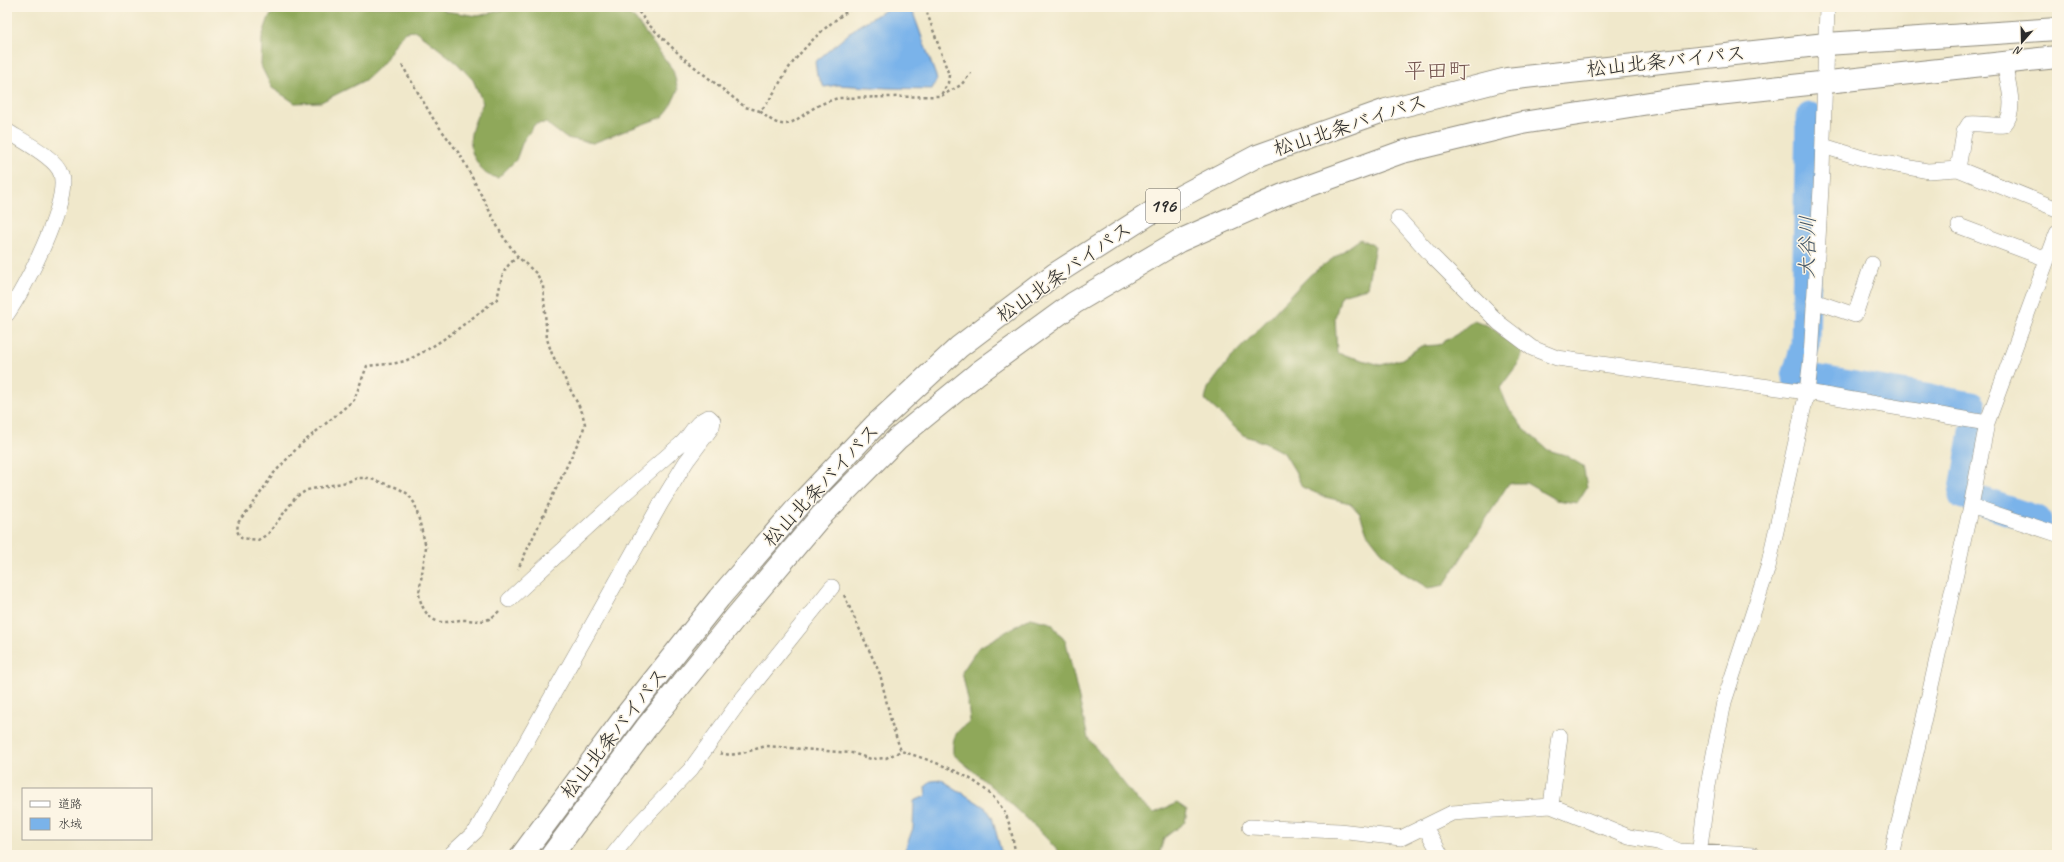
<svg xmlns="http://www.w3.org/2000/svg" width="2064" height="862" font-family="Caveat,'Klee One',sans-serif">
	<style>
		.forest { fill: #8fa85a; stroke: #5d6a42 }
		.water { fill: #7ab3ea; stroke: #526f8a }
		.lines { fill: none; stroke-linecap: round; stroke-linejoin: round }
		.river { stroke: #7ab3ea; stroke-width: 29 }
		.minor-casing { stroke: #8e8a7b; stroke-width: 16 }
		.trunk-casing { stroke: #8e8a7b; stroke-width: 24 }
		.path { stroke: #8e8a7b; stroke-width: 2.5; stroke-dasharray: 3 3; stroke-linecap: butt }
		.minor { stroke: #fff; stroke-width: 15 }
		.trunk { stroke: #fff; stroke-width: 22 }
		.labels { text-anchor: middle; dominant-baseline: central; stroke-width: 3; stroke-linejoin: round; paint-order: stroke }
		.shield { fill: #fcf5e5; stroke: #6a6863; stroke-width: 1 }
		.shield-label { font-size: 19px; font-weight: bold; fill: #2b2b2b }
		.street-label { font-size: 20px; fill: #2b2b2b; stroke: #fcf5e5 }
		.water-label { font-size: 21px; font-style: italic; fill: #435464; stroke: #fcf5e5 }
		.quarter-label { font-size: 22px; fill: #745550; stroke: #fcf5e5 }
	</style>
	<rect width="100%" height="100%" fill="#fcf5e5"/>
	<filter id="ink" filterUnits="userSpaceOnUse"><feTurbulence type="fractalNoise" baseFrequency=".025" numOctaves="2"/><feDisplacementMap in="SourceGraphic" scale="8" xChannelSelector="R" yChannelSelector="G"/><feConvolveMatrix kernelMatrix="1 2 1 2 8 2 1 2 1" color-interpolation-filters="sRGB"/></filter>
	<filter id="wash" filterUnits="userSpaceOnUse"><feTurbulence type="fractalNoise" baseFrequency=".012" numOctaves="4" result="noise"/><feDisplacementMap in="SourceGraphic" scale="16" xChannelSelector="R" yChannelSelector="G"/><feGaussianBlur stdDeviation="0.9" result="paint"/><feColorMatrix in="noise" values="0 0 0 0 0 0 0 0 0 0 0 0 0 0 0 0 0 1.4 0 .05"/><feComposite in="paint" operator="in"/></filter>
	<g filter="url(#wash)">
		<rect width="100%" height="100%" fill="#f0e8cb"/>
		<path class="forest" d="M 279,7 L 442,7 L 445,11 L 478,16 L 514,7 L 620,7 L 635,19 L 673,70 L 678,90 L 669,109 L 662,117 L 593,143 L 566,138 L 546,123 L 535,124 L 523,141 L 516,160 L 498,178 C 485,175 484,173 477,162 C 463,141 474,123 483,103 L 473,80 L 457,63 L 416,31 L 405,32 L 397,41 L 384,62 L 365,80 L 321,102 L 295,103 L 272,88 L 261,66 L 262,37 L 269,17 Z
			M 1360,239 L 1375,246 L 1367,288 L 1341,295 L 1335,318 L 1337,353 L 1381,365 L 1402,359 L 1421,346 L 1438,345 L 1457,334 L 1474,320 L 1491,327 L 1522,352 L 1520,361 L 1500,388 L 1508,407 L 1523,428 L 1548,450 L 1565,455 L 1583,466 L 1587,487 L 1577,503 L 1556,500 L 1526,483 L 1509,483 L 1444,585 L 1428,588 L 1402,572 L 1381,551 L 1367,533 L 1360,514 L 1350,503 L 1325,497 L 1302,487 L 1295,471 L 1284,453 L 1265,443 L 1243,435 L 1205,400 L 1208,388 L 1230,359 L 1310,275 Z
			M 1030,618 L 1051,623 L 1066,642 L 1088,738 L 1137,800 L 1154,813 L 1177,803 L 1187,810 L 1185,822 L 1164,838 L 1159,855 L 1061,855 C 1030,817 990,786 953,754 C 952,735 956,732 970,721 L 967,695 L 962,672 L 978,648 Z"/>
		<path class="water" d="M 891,7 L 911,7 L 937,79 L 932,89 L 887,88 L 837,85 L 824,87 L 817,75 L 815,62 L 858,26 Z
			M 942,780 L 986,808 L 992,817 L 1002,855 L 903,855 L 913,828 L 914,801 L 926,796 L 925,787 L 932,781 Z"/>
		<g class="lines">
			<path class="river" d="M 1796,376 L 1805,346 L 1810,117
				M 1815,379 L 1972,406
				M 1963,495 L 1974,432
				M 1974,499 L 2037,520"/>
		</g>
	</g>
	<g filter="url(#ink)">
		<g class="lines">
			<g class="minor-casing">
				<path id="minor" d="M 7,131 C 21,140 57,158 61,174 C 69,203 25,289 7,314
					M 1823,146 L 1869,160 L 1928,171 L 1958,169 L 2057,209
					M 1958,169 L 1964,132 L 1969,124 C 1981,123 1992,126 2004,125 C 2018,110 2007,81 2004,62
					M 1398,218 L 1432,256 L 1499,323 L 1532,348 L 1557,358 L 1807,392 L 1987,423
					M 1959,226 L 2047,259
					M 1814,301 L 1855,315 L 1872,264
					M 1971,506 L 2057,534
					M 1551,806 L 1560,736
					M 1250,827 L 1339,831 L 1401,838 L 1452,813 L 1551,806 L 1629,837 L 1658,842 L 1679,851 L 1754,855
					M 1425,827 L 1441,855
					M 450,855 L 476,831 L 661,503 L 686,462 L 712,427 L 713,421 L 709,417 C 695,421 691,435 681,444 C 622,494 566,547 509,600
					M 613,855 L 633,830 L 691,769 L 737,705 L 832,587
					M 1699,855 L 1708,785 L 1724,702 L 1768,567 L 1807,392 L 1811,358 L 1822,171 L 1827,7
					M 1891,855 L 1917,749 L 1971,506 L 1987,423 L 2057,233"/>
			</g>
			<g class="trunk-casing">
				<path id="trunk" d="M 522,855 L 627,714 L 719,598 L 804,500 L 875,425 L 959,347 L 1055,274 L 1157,209 L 1257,156 L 1386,110 L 1507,79 L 1826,44 L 2057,29
					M 552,855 L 646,728 L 735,618 L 821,516 L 897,439 L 978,373 L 1074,303 L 1179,241 L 1283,195 L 1402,152 L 1522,123 L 1681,98 L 2057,57"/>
			</g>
			<path class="path" d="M 635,7 L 647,23 L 682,57 L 745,107 L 760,111 C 773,98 780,80 791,65 C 808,42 830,22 854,7
				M 925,7 L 949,75 L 948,83 L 941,95
				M 402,65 L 434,120 L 461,156 L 502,235 L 518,257 L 537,274 L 543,286 L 547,339 L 552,354 L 582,412 L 585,424 L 582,434 L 518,569
				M 760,111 C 784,133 790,124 812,109 C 820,104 829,101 838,98 L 941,96 L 961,85 L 971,73
				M 844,595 L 880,674 L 892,725 L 901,751 C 938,763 985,777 1005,813 C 1011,825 1013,842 1016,855
				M 499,611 C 486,625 480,620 463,620 C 456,620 450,622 444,622 C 429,623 420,606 419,593 L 426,547 L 415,504 L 408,494 L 398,488 L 368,478 L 358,478 L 347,482 L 307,490 L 296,497 L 268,534 L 258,540 L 241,538 L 237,531 L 238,523 L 242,517 L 251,507 L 274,473 L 300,445 L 354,400 L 367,366 C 379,364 395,365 407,360 C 439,346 469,320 497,299 C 502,280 500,269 518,257
				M 720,753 C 738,758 751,749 767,746 L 852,753 L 871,759 L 886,758 L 901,751"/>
			<use href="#minor" class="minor"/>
			<use href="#trunk" class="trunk"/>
		</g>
	</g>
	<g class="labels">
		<rect class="shield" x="1146" y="189" width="34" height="34" rx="3"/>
		<g class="shield-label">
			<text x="1163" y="206">196</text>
		</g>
		<g class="street-label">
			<text transform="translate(1666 61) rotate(-6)">松山北条バイパス</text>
			<text transform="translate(1350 125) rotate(-18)">松山北条バイパス</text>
			<text transform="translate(1064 272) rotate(-35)">松山北条バイパス</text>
			<text transform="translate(821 485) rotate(-47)">松山北条バイパス</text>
			<text transform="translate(614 733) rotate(-52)">松山北条バイパス</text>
		</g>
		<g class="water-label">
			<text transform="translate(1807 247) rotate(-89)">大谷川</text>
		</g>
		<g class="quarter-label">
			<text x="1437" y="71">平田町</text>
		</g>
	</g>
	<rect width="2064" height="862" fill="none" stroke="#fcf5e5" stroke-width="24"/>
	<rect x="22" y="788" width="130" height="52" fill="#fcf5e5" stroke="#a8a49b"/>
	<rect x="30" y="801" width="20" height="6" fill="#ffffff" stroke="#a8a49b"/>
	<text x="58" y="808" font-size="12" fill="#2b2b2b">道路</text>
	<rect x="30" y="818" width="20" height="12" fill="#7ab3ea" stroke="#a8a49b"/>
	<text x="58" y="828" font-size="12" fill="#2b2b2b">水域</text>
	<g transform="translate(2022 42) rotate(200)" stroke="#fcf5e5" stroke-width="3" paint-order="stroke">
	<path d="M0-3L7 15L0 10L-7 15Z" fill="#2b2b2b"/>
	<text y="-6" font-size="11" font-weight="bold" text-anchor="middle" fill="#2b2b2b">N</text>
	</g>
</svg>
